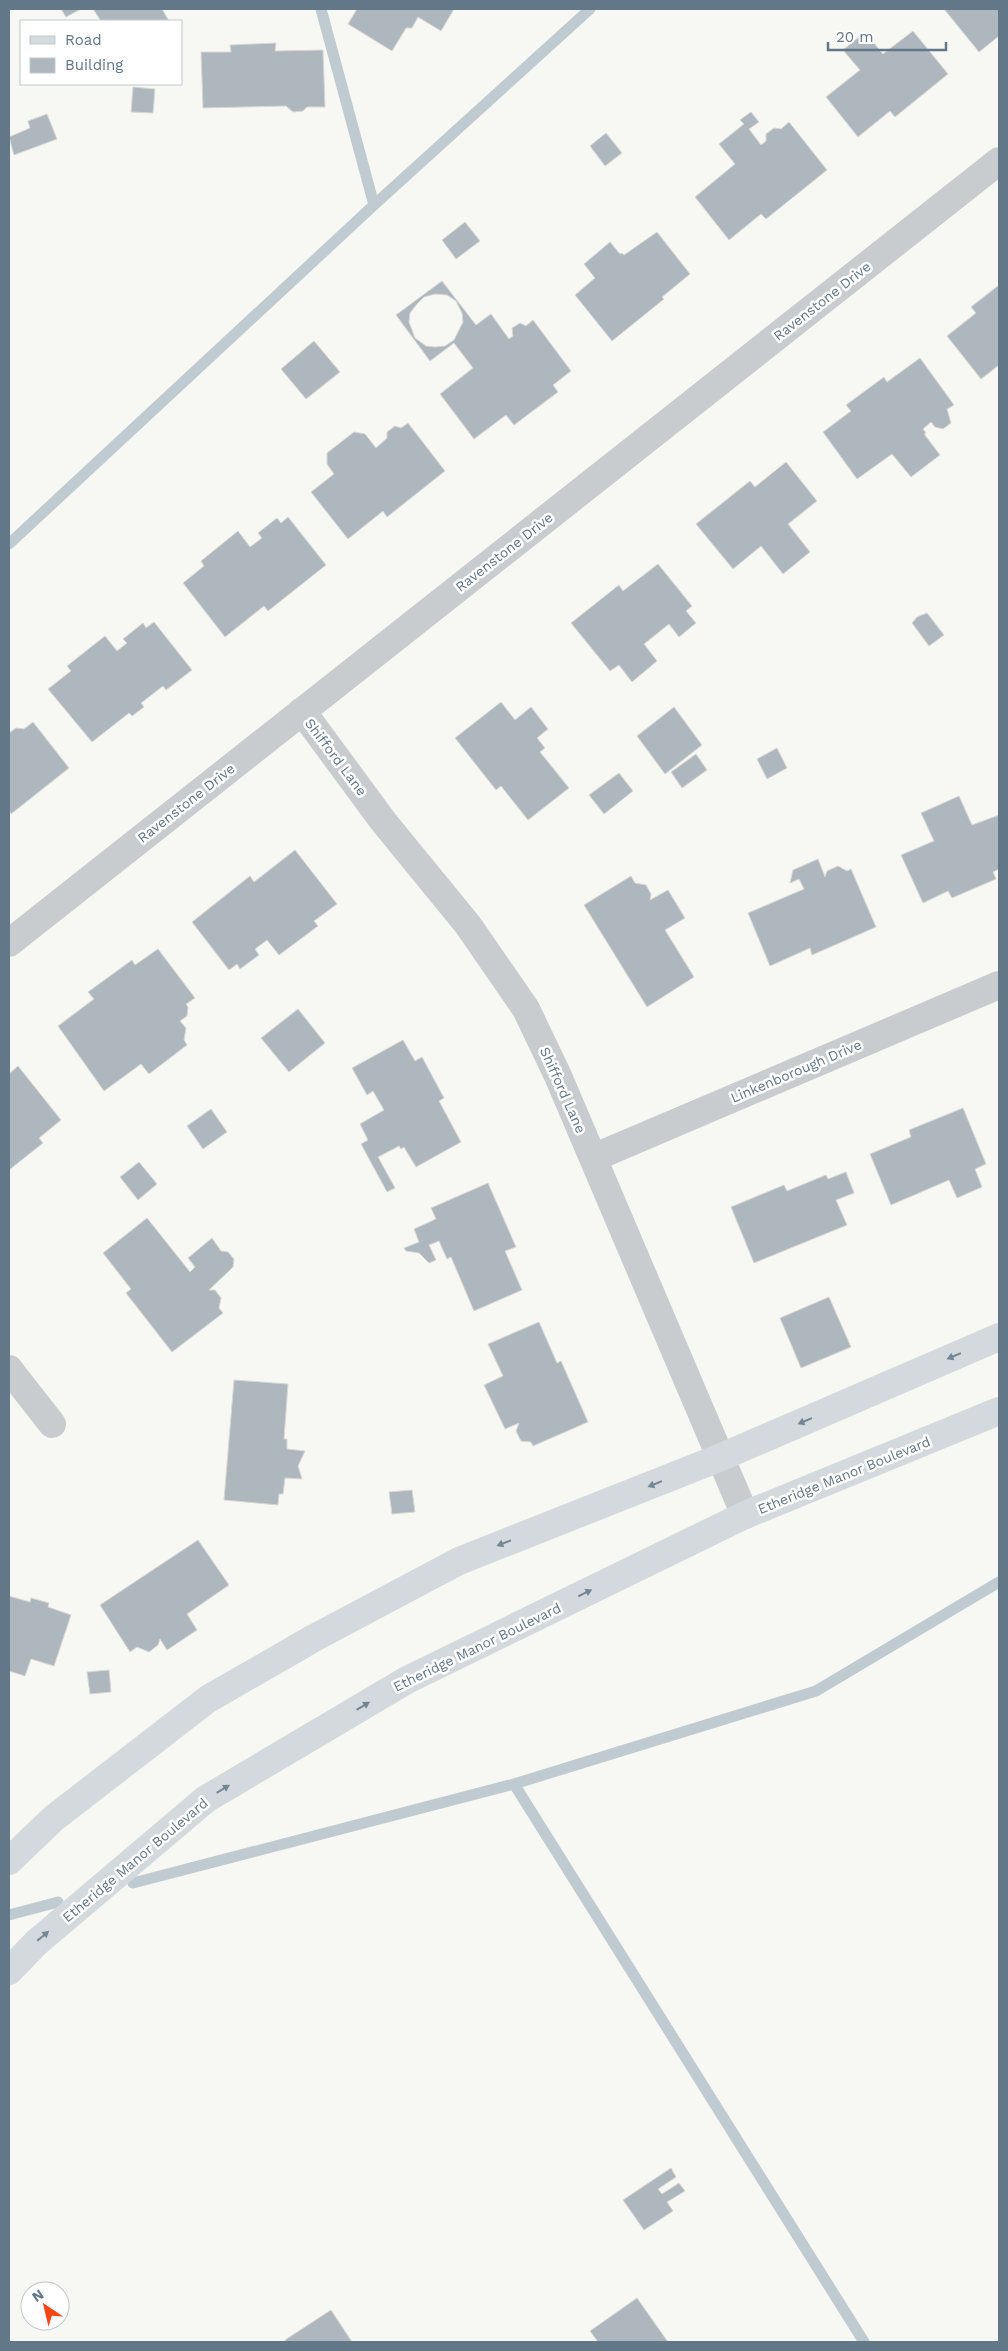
<svg xmlns="http://www.w3.org/2000/svg" width="1008" height="2351" font-family="'Work Sans',sans-serif">
	<style>
		.lines { fill: none; stroke-linecap: round; stroke-linejoin: round }
		.stream { stroke: #bfcbd0; stroke-width: 11 }
		.building { fill: #aeb7bd; stroke: #d8d8d5; fill-rule: evenodd }
		.minor { stroke: #c8cccf; stroke-width: 28 }
		.secondary { stroke: #d3d9dd; stroke-width: 28 }
		.oneway { fill: #738694 }
		.labels { text-anchor: middle; dominant-baseline: central; stroke-width: 5; stroke-linejoin: round; paint-order: stroke }
		.street-label { font-size: 14px; fill: #627787; stroke: #fff }
	</style>
	<rect width="100%" height="100%" fill="#f7f7f3"/>
	<g class="lines">
		<path class="stream" d="M 321,9 L 374,205
			M 9,544 L 374,205 L 590,9
			M 514,1784 L 864,2342
			M 133,1883 L 514,1784 L 816,1691 L 999,1582
			M 9,1915 L 58,1902"/>
	</g>
	<path class="building" d="M 61,9 L 81,9 L 66,17 Z
		M 93,9 L 162,9 L 169,21 L 101,21 Z
		M 357,9 L 454,9 L 441,31 L 418,17 L 412,28 L 406,28 L 392,51 L 348,24 Z
		M 944,9 L 999,9 L 999,36 L 979,52 Z
		M 913,31 L 948,74 L 895,117 L 890,111 L 858,137 L 826,97 L 860,70 L 843,50 L 865,32 L 883,54 Z
		M 276,43 L 275,51 L 323,50 L 325,107 L 307,107 L 303,111 L 293,112 L 286,106 L 203,108 L 201,52 L 231,52 L 230,45 Z
		M 133,87 L 155,89 L 153,113 L 131,112 Z
		M 751,112 L 759,122 L 749,129 L 761,145 L 766,141 L 766,134 L 774,128 L 781,129 L 789,122 L 827,170 L 766,219 L 761,214 L 729,240 L 695,197 L 735,164 L 719,144 L 744,124 L 740,120 Z
		M 47,114 L 57,139 L 14,155 L 9,137 L 30,128 L 28,121 Z
		M 606,133 L 622,153 L 605,166 L 590,146 Z
		M 465,222 L 480,241 L 456,259 L 442,240 Z
		M 657,232 L 690,274 L 662,297 L 664,299 L 612,341 L 575,295 L 595,278 L 584,264 L 610,242 L 620,254 L 622,253 L 624,255 Z
		M 442,281 L 476,325 L 491,314 L 509,339 L 513,336 L 512,328 L 520,323 L 526,326 L 533,320 L 571,371 L 553,385 L 558,392 L 514,425 L 506,415 L 474,439 L 440,394 L 473,368 L 454,343 L 430,361 L 396,315 ZM 435,294 L 447,295 L 456,301 L 462,313 L 463,322 L 454,340 L 445,346 L 435,347 L 426,346 L 415,338 L 409,322 L 410,313 L 416,305 L 424,297 Z
		M 999,285 L 999,365 L 981,379 L 947,336 L 976,313 L 971,307 Z
		M 314,341 L 340,372 L 306,399 L 281,369 Z
		M 920,358 L 954,405 L 947,409 L 951,423 L 943,429 L 935,427 L 931,422 L 923,429 L 926,433 L 924,434 L 940,455 L 911,477 L 892,454 L 857,479 L 823,432 L 851,411 L 846,405 L 884,377 L 887,382 Z
		M 408,423 L 445,471 L 387,517 L 383,511 L 348,539 L 311,492 L 334,474 L 327,464 L 327,453 L 354,432 L 365,434 L 376,448 L 387,438 L 387,432 L 395,426 L 401,428 Z
		M 786,462 L 817,501 L 788,524 L 810,552 L 783,574 L 761,546 L 733,569 L 696,524 L 750,481 L 755,487 Z
		M 288,517 L 326,565 L 268,611 L 264,606 L 225,637 L 183,583 L 204,566 L 201,561 L 238,531 L 250,547 L 262,538 L 258,533 L 277,518 L 281,523 Z
		M 658,564 L 692,606 L 686,611 L 696,623 L 679,637 L 669,624 L 644,644 L 657,661 L 632,682 L 619,665 L 610,671 L 571,623 L 619,585 L 623,591 Z
		M 927,613 L 944,635 L 929,646 L 912,623 L 917,617 Z
		M 154,622 L 192,670 L 166,690 L 163,686 L 141,703 L 144,707 L 132,716 L 129,713 L 92,742 L 48,689 L 71,671 L 67,666 L 105,636 L 117,651 L 127,643 L 123,639 L 143,623 L 146,628 Z
		M 501,702 L 515,720 L 531,707 L 548,729 L 537,738 L 545,748 L 540,752 L 569,788 L 528,820 L 501,786 L 496,790 L 455,738 Z
		M 674,707 L 702,745 L 665,774 L 637,736 Z
		M 33,722 L 69,768 L 11,814 L 9,810 L 9,733 L 16,728 L 24,729 Z
		M 777,748 L 787,768 L 767,779 L 757,759 Z
		M 696,754 L 707,770 L 682,788 L 671,772 Z
		M 619,773 L 633,791 L 604,814 L 589,795 Z
		M 959,796 L 972,825 L 999,815 L 999,869 L 993,872 L 996,879 L 952,898 L 948,891 L 923,903 L 901,855 L 934,841 L 921,813 Z
		M 295,850 L 337,904 L 314,921 L 318,926 L 279,955 L 267,940 L 255,949 L 259,955 L 240,969 L 237,964 L 229,970 L 192,922 L 250,876 L 254,882 Z
		M 818,859 L 825,877 L 827,871 L 838,866 L 847,871 L 851,869 L 876,927 L 812,955 L 810,948 L 770,966 L 748,913 L 804,889 L 799,879 L 790,883 L 793,870 Z
		M 631,876 L 635,883 L 646,885 L 651,894 L 650,900 L 668,890 L 685,918 L 665,930 L 694,977 L 647,1007 L 584,905 Z
		M 158,949 L 195,998 L 186,1004 L 188,1007 L 187,1016 L 180,1021 L 186,1028 L 184,1040 L 187,1045 L 149,1074 L 141,1064 L 104,1091 L 58,1026 L 94,999 L 88,992 L 132,960 L 135,965 Z
		M 298,1009 L 325,1043 L 289,1072 L 261,1038 Z
		M 403,1040 L 415,1061 L 422,1057 L 444,1098 L 439,1101 L 461,1142 L 416,1167 L 404,1147 L 401,1149 L 399,1146 L 378,1157 L 395,1188 L 387,1192 L 361,1144 L 368,1140 L 360,1124 L 384,1110 L 373,1091 L 367,1095 L 352,1068 Z
		M 18,1066 L 61,1120 L 39,1138 L 43,1143 L 9,1170 L 9,1074 Z
		M 963,1108 L 986,1164 L 975,1169 L 982,1187 L 957,1198 L 949,1180 L 891,1205 L 870,1154 L 911,1137 L 909,1130 Z
		M 211,1109 L 227,1132 L 203,1149 L 187,1126 Z
		M 139,1162 L 157,1184 L 138,1200 L 120,1177 Z
		M 846,1172 L 854,1193 L 836,1200 L 847,1225 L 754,1263 L 731,1207 L 784,1185 L 787,1191 L 826,1175 L 828,1179 Z
		M 488,1183 L 516,1247 L 505,1251 L 522,1290 L 474,1311 L 451,1257 L 447,1259 L 439,1241 L 429,1245 L 436,1260 L 429,1263 L 419,1253 L 406,1251 L 404,1248 L 419,1242 L 414,1229 L 436,1219 L 431,1208 Z
		M 147,1218 L 190,1272 L 195,1267 L 188,1258 L 212,1238 L 221,1251 L 228,1252 L 234,1259 L 233,1267 L 209,1290 L 215,1290 L 221,1298 L 219,1308 L 223,1313 L 172,1352 L 126,1293 L 131,1289 L 103,1253 Z
		M 829,1297 L 851,1347 L 801,1368 L 780,1318 Z
		M 539,1322 L 557,1363 L 561,1361 L 588,1422 L 533,1446 L 531,1442 L 521,1441 L 516,1431 L 519,1423 L 505,1429 L 484,1385 L 503,1376 L 488,1344 Z
		M 234,1380 L 288,1384 L 284,1439 L 287,1439 L 287,1449 L 305,1451 L 298,1466 L 302,1479 L 285,1478 L 283,1494 L 279,1494 L 278,1505 L 224,1500 Z
		M 412,1490 L 415,1512 L 392,1514 L 389,1492 Z
		M 198,1540 L 229,1585 L 187,1614 L 197,1630 L 167,1650 L 160,1639 L 158,1645 L 149,1652 L 137,1647 L 130,1652 L 100,1605 Z
		M 9,1596 L 30,1602 L 31,1598 L 49,1603 L 48,1607 L 71,1615 L 54,1666 L 31,1659 L 25,1676 L 9,1671 Z
		M 109,1670 L 111,1692 L 90,1694 L 87,1672 Z
		M 671,2168 L 676,2177 L 658,2189 L 662,2194 L 679,2183 L 685,2191 L 667,2202 L 673,2211 L 644,2230 L 623,2200 Z
		M 637,2298 L 668,2342 L 598,2342 L 590,2331 Z
		M 331,2310 L 352,2342 L 286,2342 L 285,2340 Z"/>
	<g class="lines">
		<path class="minor" d="M 302,711 L 383,821 L 468,925 L 526,1009 L 558,1076 L 745,1515
			M 9,943 L 999,161
			M 593,1158 L 999,985
			M 9,1369 L 52,1424"/>
		<path class="secondary" d="M 9,1861 L 54,1818 L 208,1699 L 314,1638 L 459,1561 L 719,1458 L 999,1337
			M 9,1971 L 36,1943 L 206,1799 L 407,1680 L 745,1515 L 999,1411"/>
	</g>
	<defs><path id="oneway-solid" d="M-6-.8H1V-3.2L6.5 0L1 3.2V.8H-6Z" transform="scale(1.25)"/></defs>
	<g class="oneway">
		<use href="#oneway-solid" transform="translate(954 1356) rotate(157)"/>
		<use href="#oneway-solid" transform="translate(805 1421) rotate(157)"/>
		<use href="#oneway-solid" transform="translate(655 1484) rotate(158)"/>
		<use href="#oneway-solid" transform="translate(504 1543) rotate(159)"/>
		<use href="#oneway-solid" transform="translate(585 1593) rotate(-26)"/>
		<use href="#oneway-solid" transform="translate(363 1706) rotate(-31)"/>
		<use href="#oneway-solid" transform="translate(223 1789) rotate(-31)"/>
		<use href="#oneway-solid" transform="translate(43 1936) rotate(-40)"/>
	</g>
	<g class="labels">
		<g class="street-label">
			<text transform="translate(822 301) rotate(-38)">Ravenstone Drive</text>
			<text transform="translate(504 552) rotate(-38)">Ravenstone Drive</text>
			<text transform="translate(336 757) rotate(53)">Shifford Lane</text>
			<text transform="translate(186 803) rotate(-38)">Ravenstone Drive</text>
			<text transform="translate(796 1071) rotate(-23)">Linkenborough Drive</text>
			<text transform="translate(563 1090) rotate(66)">Shifford Lane</text>
			<text transform="translate(844 1475) rotate(-22)">Etheridge Manor Boulevard</text>
			<text transform="translate(477 1647) rotate(-26)">Etheridge Manor Boulevard</text>
			<text transform="translate(135 1860) rotate(-40)">Etheridge Manor Boulevard</text>
		</g>
	</g>
	<rect width="1008" height="2351" fill="none" stroke="#627787" stroke-width="20"/>
	<rect x="20" y="20" width="162" height="65" fill="#ffffff" stroke="#c0c9cf"/>
	<rect x="30" y="36" width="25" height="8" fill="#d3d9dd" stroke="#c0c9cf"/>
	<text x="65" y="45" font-size="15" fill="#627787">Road</text>
	<rect x="30" y="58" width="25" height="15" fill="#aeb7bd" stroke="#c0c9cf"/>
	<text x="65" y="70" font-size="15" fill="#627787">Building</text>
	<g transform="translate(45 2306) rotate(325)"><circle r="24" fill="#ffffff" stroke="#c0c9cf"/>
	<path d="M0-4L9 19L0 12L-9 19Z" fill="#f54715"/>
	<text y="-8" font-size="14" font-weight="bold" text-anchor="middle" fill="#627787">N</text>
	</g>
	<path d="M828 42v8h118v-8" fill="none" stroke="#627787" stroke-width="2.5"/>
	<text x="836" y="42" font-size="15" fill="#627787" stroke="#ffffff" stroke-width="4" paint-order="stroke">20 m</text>
</svg>
